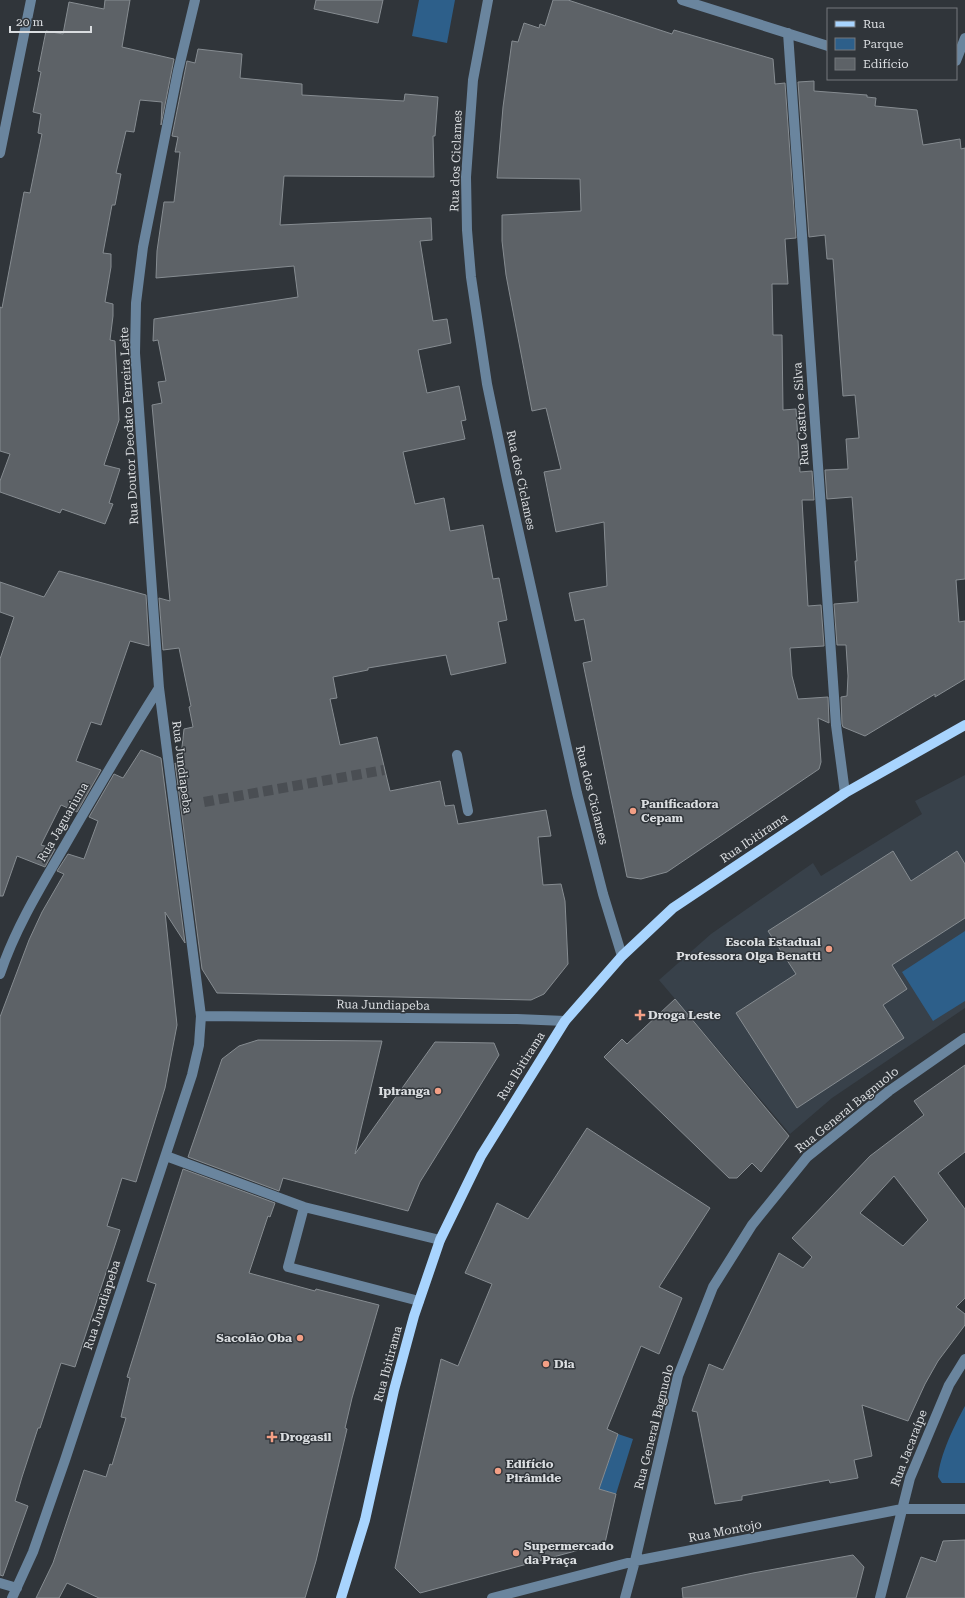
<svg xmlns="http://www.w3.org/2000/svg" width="965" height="1598" font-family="'Roboto Serif',serif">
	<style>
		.built { fill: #38414a }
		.green { fill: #2d5f8a }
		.building { fill: #5d6267; stroke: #868c91; fill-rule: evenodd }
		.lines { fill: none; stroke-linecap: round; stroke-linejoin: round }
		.minor-tunnel { stroke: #4a4e53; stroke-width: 10; stroke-dasharray: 10 5; stroke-linecap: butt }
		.minor { stroke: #6a859e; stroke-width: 10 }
		.major { stroke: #a8d4fe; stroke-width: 10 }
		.poi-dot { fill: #f39f85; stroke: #30353a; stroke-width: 1.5 }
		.labels { text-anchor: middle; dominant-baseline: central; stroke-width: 3; stroke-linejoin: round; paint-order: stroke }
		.street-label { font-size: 12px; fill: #dadde0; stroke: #30353a }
		.poi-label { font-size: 12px; font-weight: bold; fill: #dadde0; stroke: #30353a; text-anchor: start }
	</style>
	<rect width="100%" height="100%" fill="#30353a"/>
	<path class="built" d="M 965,775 L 965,1008 L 832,1098 L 790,1134 L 659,980 L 711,934 L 813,863 L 821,876 L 922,814 L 915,801 Z"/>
	<path class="green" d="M 419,0 L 455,0 L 447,43 L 412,36 Z
		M 965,931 L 965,1001 L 933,1021 L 902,972 Z
		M 965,1406 L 965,1483 L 942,1483 L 938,1477 C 940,1455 954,1426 965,1406 Z
		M 618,1434 L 633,1439 L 616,1494 L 599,1489 Z"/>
	<path class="building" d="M 105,0 L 130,0 L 122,47 L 174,59 L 161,125 L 162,102 L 140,100 L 134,132 L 126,131 L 116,173 L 121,174 L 115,205 L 112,205 L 103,253 L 111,254 L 111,267 L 105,302 L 113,304 L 113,316 L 110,340 L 115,341 L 119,420 L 104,465 L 120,469 L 109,503 L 113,504 L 105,524 L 62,509 L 60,513 L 0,492 L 0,481 L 10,454 L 0,451 L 0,307 L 2,308 L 24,192 L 30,193 L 42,134 L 38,133 L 41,114 L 33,112 L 41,72 L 38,71 L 46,31 L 63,34 L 69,2 L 104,9 Z
		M 316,0 L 383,0 L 378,23 L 314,9 Z
		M 553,0 L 568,0 L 672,34 L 674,30 L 773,59 L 775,84 L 785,83 L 796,238 L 785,239 L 788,284 L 772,284 L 773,335 L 782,335 L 783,410 L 796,409 L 800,472 L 812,471 L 814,500 L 802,500 L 808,606 L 821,605 L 824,646 L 790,648 L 792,676 L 798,699 L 828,697 L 829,723 L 818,718 L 821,762 L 819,769 L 667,872 L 641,879 L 627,877 L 583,663 L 592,661 L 584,619 L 575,621 L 569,593 L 607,586 L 604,522 L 556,532 L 544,472 L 561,469 L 546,408 L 532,411 L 506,275 L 502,241 L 502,215 L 581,211 L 580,179 L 497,178 L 503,107 L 512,41 L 518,42 L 524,23 L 539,28 L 540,24 L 545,26 Z
		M 198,49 L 242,54 L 240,78 L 302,84 L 302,95 L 404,101 L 405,94 L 438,97 L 435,136 L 433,136 L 434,177 L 284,176 L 280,225 L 431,218 L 432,240 L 420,241 L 433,321 L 447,319 L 451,343 L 418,350 L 427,393 L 459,386 L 466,420 L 461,421 L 465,439 L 403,452 L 415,504 L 444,498 L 450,531 L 483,525 L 493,579 L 499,578 L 507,620 L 498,622 L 506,663 L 451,675 L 446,655 L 368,668 L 368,670 L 333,677 L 337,698 L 330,699 L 340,745 L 377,737 L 390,791 L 440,781 L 445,806 L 454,805 L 458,824 L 546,810 L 551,836 L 538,837 L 543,885 L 561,884 L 565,901 L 568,964 L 544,994 L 531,1000 L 217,993 L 202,969 L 175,763 L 180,765 L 184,729 L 193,727 L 189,707 L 191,706 L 179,648 L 163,650 L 159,598 L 170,601 L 152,405 L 162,403 L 158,382 L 166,381 L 158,340 L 153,341 L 154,319 L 298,297 L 294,266 L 156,278 L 157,251 L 164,202 L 174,202 L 180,152 L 175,152 L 178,137 L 172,136 L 187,61 L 195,63 Z
		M 814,81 L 814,91 L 867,95 L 867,97 L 876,98 L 875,106 L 917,110 L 923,145 L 960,139 L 961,149 L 965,148 L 965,579 L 956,580 L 959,622 L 965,621 L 965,679 L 935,697 L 935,694 L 865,736 L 843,727 L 842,724 L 841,697 L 847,696 L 848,676 L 846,645 L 837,645 L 834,604 L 858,602 L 855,561 L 857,561 L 852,497 L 827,499 L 825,470 L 848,469 L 846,439 L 859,438 L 855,395 L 843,396 L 833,259 L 827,259 L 825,235 L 809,237 L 798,82 Z
		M 59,571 L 146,595 L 149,646 L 130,641 L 101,725 L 91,722 L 76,761 L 101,770 L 77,812 L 61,805 L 41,845 L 55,849 L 45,867 L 17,856 L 3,896 L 0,896 L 0,659 L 14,617 L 0,612 L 0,582 L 44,597 Z
		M 141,750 L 161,758 L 185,943 L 165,912 L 177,1025 L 165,1088 L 136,1182 L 122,1178 L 107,1226 L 120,1230 L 75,1367 L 61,1363 L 40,1428 L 38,1428 L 22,1477 L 15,1501 L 28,1506 L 3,1576 L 0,1575 L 0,1017 L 29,940 L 42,912 L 64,874 L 57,871 L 68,854 L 84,859 L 98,821 L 89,817 L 114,774 L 123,778 Z
		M 893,851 L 911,881 L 957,851 L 965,864 L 965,918 L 892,965 L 907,989 L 883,1005 L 904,1038 L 797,1108 L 736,1013 L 796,974 L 768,931 Z
		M 675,999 L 789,1136 L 761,1172 L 752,1163 L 737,1178 L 729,1178 L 604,1057 L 622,1039 L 627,1044 Z
		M 258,1040 L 382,1041 L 355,1154 L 435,1042 L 494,1043 L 499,1055 L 420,1182 L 408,1211 L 283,1178 L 279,1191 L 188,1157 L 222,1059 L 239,1046 Z
		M 965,1065 L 965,1152 L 938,1173 L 965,1209 L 965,1298 L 956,1307 L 965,1314 L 965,1325 L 938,1361 L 925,1384 L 908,1421 L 862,1405 L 872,1456 L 854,1460 L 858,1478 L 830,1483 L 829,1480 L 742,1496 L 742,1500 L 715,1504 L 697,1412 L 692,1411 L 709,1364 L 723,1370 L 779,1253 L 803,1268 L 812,1257 L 792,1238 L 870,1156 L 924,1115 L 914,1101 ZM 894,1176 L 928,1220 L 903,1246 L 860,1213 Z
		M 587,1128 L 710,1208 L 659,1287 L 682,1298 L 659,1354 L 641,1346 L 607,1429 L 618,1434 L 599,1489 L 616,1494 L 605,1543 L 420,1593 L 395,1568 L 441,1359 L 458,1366 L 492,1284 L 465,1273 L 497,1203 L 528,1219 Z
		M 183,1169 L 275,1203 L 270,1217 L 268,1216 L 249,1273 L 315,1291 L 316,1289 L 379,1305 L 352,1398 L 345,1428 L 347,1429 L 316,1561 L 305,1598 L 99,1598 L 67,1583 L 59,1598 L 36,1598 L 53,1563 L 84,1470 L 106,1477 L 110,1464 L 112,1465 L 126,1418 L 121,1417 L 130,1378 L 127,1377 L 156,1284 L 147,1281 Z
		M 965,1540 L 965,1598 L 906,1598 L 921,1557 L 936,1562 L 943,1541 Z
		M 853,1555 L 864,1567 L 856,1598 L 683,1598 L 682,1588 L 753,1573 Z"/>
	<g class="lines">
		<path class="minor-tunnel" d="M 204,802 L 384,770"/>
		<path class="minor" d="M 488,0 L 473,80 L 466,177 L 467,230 L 471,277 L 487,384 L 507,480 L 577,793 L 603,894 L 622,956
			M 682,0 L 828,46
			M 788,33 L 836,725 L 845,793
			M 956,61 L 965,38
			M 0,153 L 31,0
			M 457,755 L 468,811
			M 0,974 C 15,929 40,888 64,847 C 95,793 126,740 159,688
			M 201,1016 L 517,1019 L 565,1021
			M 166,1156 L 304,1207 L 440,1240
			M 304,1207 L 288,1267 L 419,1301
			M 0,1583 L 17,1588
			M 12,1598 L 33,1552 L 65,1460 L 192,1075 L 199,1045 L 201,1016 L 159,688 L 135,353 L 136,303 L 143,247 L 178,71 L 195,0
			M 492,1598 L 635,1561 L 902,1509 L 965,1509
			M 625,1598 L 635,1561 L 678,1376 L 713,1287 L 752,1225 L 807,1157 L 889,1091 L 965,1038
			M 880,1598 L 910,1478 L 949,1385 L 965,1359"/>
		<path class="major" d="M 341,1598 L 365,1520 L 394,1390 L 414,1316 L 440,1240 L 481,1156 L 565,1021 L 622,956 L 673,908 L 845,793 L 965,725"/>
	</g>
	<g class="poi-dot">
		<circle cx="633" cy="811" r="4"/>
		<circle cx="829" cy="949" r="4"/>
		<path d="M638 1009h4v4h4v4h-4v4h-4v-4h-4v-4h4z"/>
		<circle cx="438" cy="1091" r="4"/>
		<circle cx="300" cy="1338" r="4"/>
		<circle cx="546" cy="1364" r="4"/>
		<path d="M270 1431h4v4h4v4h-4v4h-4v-4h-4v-4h4z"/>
		<circle cx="498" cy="1471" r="4"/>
		<circle cx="516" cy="1553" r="4"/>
	</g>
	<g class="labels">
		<g class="street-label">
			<text transform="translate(456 161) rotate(-88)">Rua dos Ciclames</text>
			<text transform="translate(801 414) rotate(-94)">Rua Castro e Silva</text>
			<text transform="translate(129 426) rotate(-93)">Rua Doutor Deodato Ferreira Leite</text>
			<text transform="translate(521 480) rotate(78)">Rua dos Ciclames</text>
			<text transform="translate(182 767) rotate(83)">Rua Jundiapeba</text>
			<text transform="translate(592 795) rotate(76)">Rua dos Ciclames</text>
			<text transform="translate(63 822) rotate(-60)">Rua Jaguariuna</text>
			<text transform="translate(754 838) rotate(-34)">Rua Ibitirama</text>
			<text transform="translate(383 1005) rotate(1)">Rua Jundiapeba</text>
			<text transform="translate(521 1066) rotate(-58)">Rua Ibitirama</text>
			<text transform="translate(847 1110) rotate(-39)">Rua General Bagnuolo</text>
			<text transform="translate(102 1305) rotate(-72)">Rua Jundiapeba</text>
			<text transform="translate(388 1364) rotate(-75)">Rua Ibitirama</text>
			<text transform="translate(654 1427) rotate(-76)">Rua General Bagnuolo</text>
			<text transform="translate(909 1448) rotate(-69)">Rua Jacaraípe</text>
			<text transform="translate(725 1531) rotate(-11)">Rua Montojo</text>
		</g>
		<g class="poi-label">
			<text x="641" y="804">Panificadora<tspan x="641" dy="14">Cepam</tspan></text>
			<text x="821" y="942" text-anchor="end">Escola Estadual<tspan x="821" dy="14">Professora Olga Benatti</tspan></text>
			<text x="648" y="1015">Droga Leste</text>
			<text x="430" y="1091" text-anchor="end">Ipiranga</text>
			<text x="292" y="1338" text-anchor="end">Sacolão Oba</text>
			<text x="554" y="1364">Dia</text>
			<text x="280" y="1437">Drogasil</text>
			<text x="506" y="1464">Edifício<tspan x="506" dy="14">Pirâmide</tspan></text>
			<text x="524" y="1546">Supermercado<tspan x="524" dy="14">da Praça</tspan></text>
		</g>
	</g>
	<rect x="827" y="8" width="130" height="72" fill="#30353a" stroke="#74787c"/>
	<rect x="835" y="21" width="20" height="6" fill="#a8d4fe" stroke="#74787c"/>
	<text x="863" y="28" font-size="12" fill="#dadde0">Rua</text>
	<rect x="835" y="38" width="20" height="12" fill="#2d5f8a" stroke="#74787c"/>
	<text x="863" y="48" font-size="12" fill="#dadde0">Parque</text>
	<rect x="835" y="58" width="20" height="12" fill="#5d6267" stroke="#74787c"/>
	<text x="863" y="68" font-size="12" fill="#dadde0">Edifício</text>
	<path d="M10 26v6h81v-6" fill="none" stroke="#dadde0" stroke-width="2"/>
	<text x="16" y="26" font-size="12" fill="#dadde0" stroke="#30353a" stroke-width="3" paint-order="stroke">20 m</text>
</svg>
